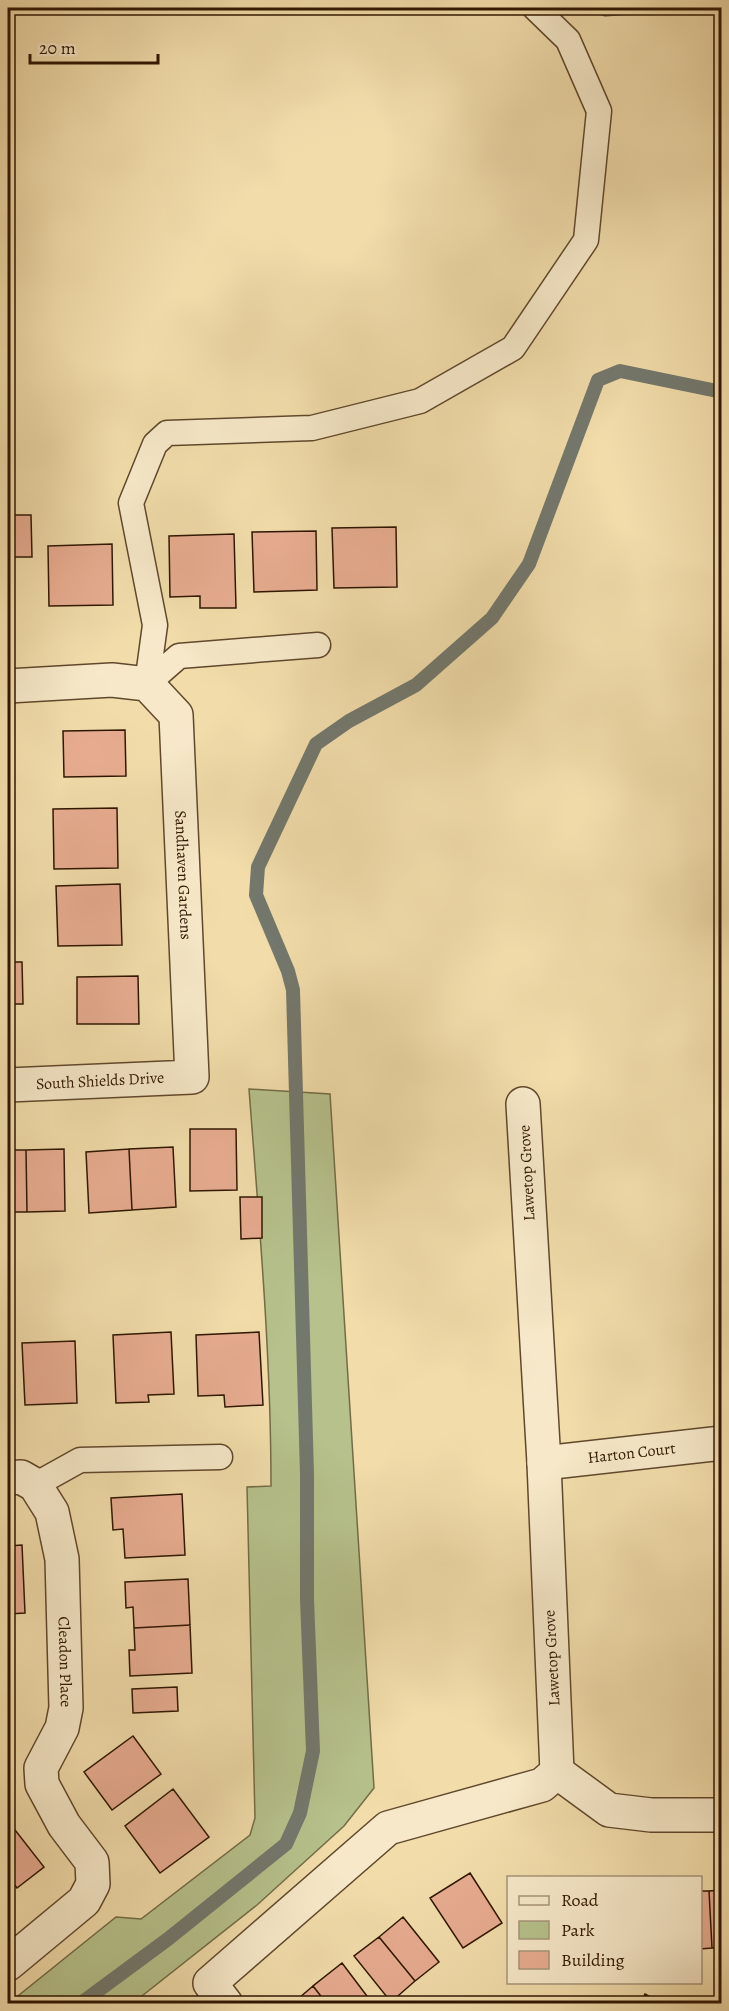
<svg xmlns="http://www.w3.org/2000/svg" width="729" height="2011" font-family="Alegreya,serif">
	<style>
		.green { fill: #b6c18b; stroke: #736c46; stroke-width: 1.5 }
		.water { fill: #a0b9b5; stroke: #73786d; stroke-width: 1.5 }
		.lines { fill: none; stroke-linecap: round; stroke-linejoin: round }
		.stream { stroke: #73786d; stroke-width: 14 }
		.building { fill: #e7ac90; stroke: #301702; stroke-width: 1.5 }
		.lane-casing { stroke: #60482c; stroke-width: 27 }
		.street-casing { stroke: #60482c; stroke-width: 36 }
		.lane { stroke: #f6e8c8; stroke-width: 24 }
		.street { stroke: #f6e8c8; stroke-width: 33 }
		.labels { text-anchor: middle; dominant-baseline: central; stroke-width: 4.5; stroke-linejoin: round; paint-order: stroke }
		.street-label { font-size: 16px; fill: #301702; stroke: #f6e8c8 }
	</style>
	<rect width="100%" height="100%" fill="#f1dcaa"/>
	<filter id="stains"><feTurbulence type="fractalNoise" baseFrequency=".00333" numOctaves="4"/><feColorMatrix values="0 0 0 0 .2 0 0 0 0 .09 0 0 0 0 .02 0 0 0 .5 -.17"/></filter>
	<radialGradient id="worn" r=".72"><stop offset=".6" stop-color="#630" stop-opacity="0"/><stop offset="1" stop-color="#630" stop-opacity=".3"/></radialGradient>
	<path class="green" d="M 249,1089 L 330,1094 L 374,1788 L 344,1826 L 257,1905 L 133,2003 L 8,2004 L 116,1917 L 141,1919 L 250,1835 L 255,1818 L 247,1487 L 271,1486 C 271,1354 259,1221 249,1089 Z"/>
	<path class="water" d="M 584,8 L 665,8 L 661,11 L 605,16 Z"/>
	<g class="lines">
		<path class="stream" d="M 80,2004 L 168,1939 L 286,1844 L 300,1813 L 313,1751 L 307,1599 L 307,1474 L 293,990 L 288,971 L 256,895 L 258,867 L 316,744 L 349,721 L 416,685 L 492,618 L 529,564 L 598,380 L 620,371 L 722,392"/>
	</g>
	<path class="building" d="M 9,515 L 31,515 L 32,557 L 10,557 Z
		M 396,527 L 397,587 L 334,588 L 332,528 Z
		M 316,531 L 317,590 L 254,592 L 252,532 Z
		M 234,534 L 236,608 L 200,608 L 200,596 L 170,597 L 169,536 Z
		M 112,544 L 113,605 L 49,606 L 48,546 Z
		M 10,570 L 13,626 L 8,626 L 8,571 Z
		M 125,730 L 126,776 L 64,777 L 63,731 Z
		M 8,747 L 11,747 L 12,789 L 8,789 Z
		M 117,808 L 118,868 L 54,869 L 53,809 Z
		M 120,884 L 122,945 L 58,946 L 56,886 Z
		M 8,962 L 22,962 L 23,1004 L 8,1004 Z
		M 138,976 L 139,1024 L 77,1024 L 77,977 Z
		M 190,1129 L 236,1129 L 237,1190 L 190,1191 Z
		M 173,1147 L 176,1207 L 132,1210 L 129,1149 Z
		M 64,1149 L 65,1211 L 27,1212 L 26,1150 Z
		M 129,1149 L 132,1210 L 89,1213 L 86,1152 Z
		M 8,1150 L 26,1150 L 27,1212 L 8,1212 Z
		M 240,1197 L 262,1197 L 262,1238 L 241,1239 Z
		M 171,1332 L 174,1394 L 148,1395 L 149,1402 L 116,1403 L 113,1335 Z
		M 259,1332 L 263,1405 L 225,1407 L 224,1395 L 198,1396 L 196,1335 Z
		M 75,1341 L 77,1403 L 25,1405 L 22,1343 Z
		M 182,1494 L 185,1555 L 125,1558 L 123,1529 L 113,1530 L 111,1498 Z
		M 22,1545 L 25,1613 L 8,1614 L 8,1546 Z
		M 188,1579 L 190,1625 L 134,1628 L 133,1607 L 126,1608 L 125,1582 Z
		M 190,1625 L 192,1673 L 130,1676 L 129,1650 L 135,1650 L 134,1628 Z
		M 177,1687 L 178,1711 L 133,1713 L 132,1689 Z
		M 133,1736 L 161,1774 L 112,1810 L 84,1772 Z
		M 173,1789 L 209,1837 L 160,1873 L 125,1826 Z
		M 8,1821 L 44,1867 L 17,1888 L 10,1879 L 8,1881 Z
		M 470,1873 L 502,1923 L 463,1948 L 430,1898 Z
		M 722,1890 L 722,1948 L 712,1948 L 709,1891 Z
		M 700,1891 L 709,1891 L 712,1948 L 700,1949 Z
		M 403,1917 L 439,1962 L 415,1981 L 379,1937 Z
		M 379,1937 L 415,1981 L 391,2002 L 354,1956 Z
		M 342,1963 L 373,2004 L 327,2004 L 313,1986 Z
		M 313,1986 L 327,2004 L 292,2004 Z
		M 645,1994 L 663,2004 L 640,2004 Z"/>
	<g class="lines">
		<g class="lane-casing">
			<path id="lane" d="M 147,684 L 155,625 L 131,503 L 155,444 L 167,433 L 312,428 L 420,401 L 513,348 L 586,240 L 599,111 L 568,40 L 535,8
				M 147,684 L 179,656 L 318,645
				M 35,1485 L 80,1460 L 220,1457"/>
		</g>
		<g class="street-casing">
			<g id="street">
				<path id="s1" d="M 8,686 L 112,680 L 147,684 L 176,715 L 192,1077 L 8,1085"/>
				<path id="s2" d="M 544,1463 L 722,1443"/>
				<path id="s3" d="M 8,1478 L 21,1477 L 35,1485 L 52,1512 L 62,1559 L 66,1708 L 62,1728 L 41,1768 L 42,1784 L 64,1825 L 92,1862 L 93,1884 L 84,1901 L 8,1964"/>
				<path d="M 557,1772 L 609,1810 L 651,1815 L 722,1815"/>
				<path d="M 226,2004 L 210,1983 L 388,1828 L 542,1785 L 557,1772 L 544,1463 L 523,1104"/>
			</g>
		</g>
		<use href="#lane" class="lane"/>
		<use href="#street" class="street"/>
	</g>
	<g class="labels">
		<g class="street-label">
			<text stroke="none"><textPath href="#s1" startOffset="342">Sandhaven Gardens</textPath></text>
			<text transform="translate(100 1081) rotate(-3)">South Shields Drive</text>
			<text transform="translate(527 1173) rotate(-93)">Lawetop Grove</text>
			<text stroke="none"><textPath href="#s2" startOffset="88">Harton Court</textPath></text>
			<text transform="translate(552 1658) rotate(-93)">Lawetop Grove</text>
			<text stroke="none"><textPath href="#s3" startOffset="212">Cleadon Place</textPath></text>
		</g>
	</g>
	<rect width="729" height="2011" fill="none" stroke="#f1dcaa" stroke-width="30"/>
	<rect x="9" y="9" width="711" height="1993" fill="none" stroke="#301702" stroke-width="3"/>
	<rect x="15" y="15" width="699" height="1981" fill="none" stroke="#301702" stroke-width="1.5"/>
	<rect x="507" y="1876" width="195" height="108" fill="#f6e8c8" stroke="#a79479" stroke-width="1.5"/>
	<rect x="519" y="1896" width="30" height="9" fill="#f6e8c8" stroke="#a79479" stroke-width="1.5"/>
	<text x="561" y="1906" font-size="18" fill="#301702">Road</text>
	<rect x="519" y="1921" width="30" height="18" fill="#b6c18b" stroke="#a79479" stroke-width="1.5"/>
	<text x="561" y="1936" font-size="18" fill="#301702">Park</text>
	<rect x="519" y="1951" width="30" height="18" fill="#e7ac90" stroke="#a79479" stroke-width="1.5"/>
	<text x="561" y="1966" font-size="18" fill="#301702">Building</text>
	<path d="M30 54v9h128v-9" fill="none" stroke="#301702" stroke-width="3"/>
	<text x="39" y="54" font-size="18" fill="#301702" stroke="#f6e8c8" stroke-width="4.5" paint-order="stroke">20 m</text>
	<rect width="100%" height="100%" filter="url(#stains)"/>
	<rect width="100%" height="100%" fill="url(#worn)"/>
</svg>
